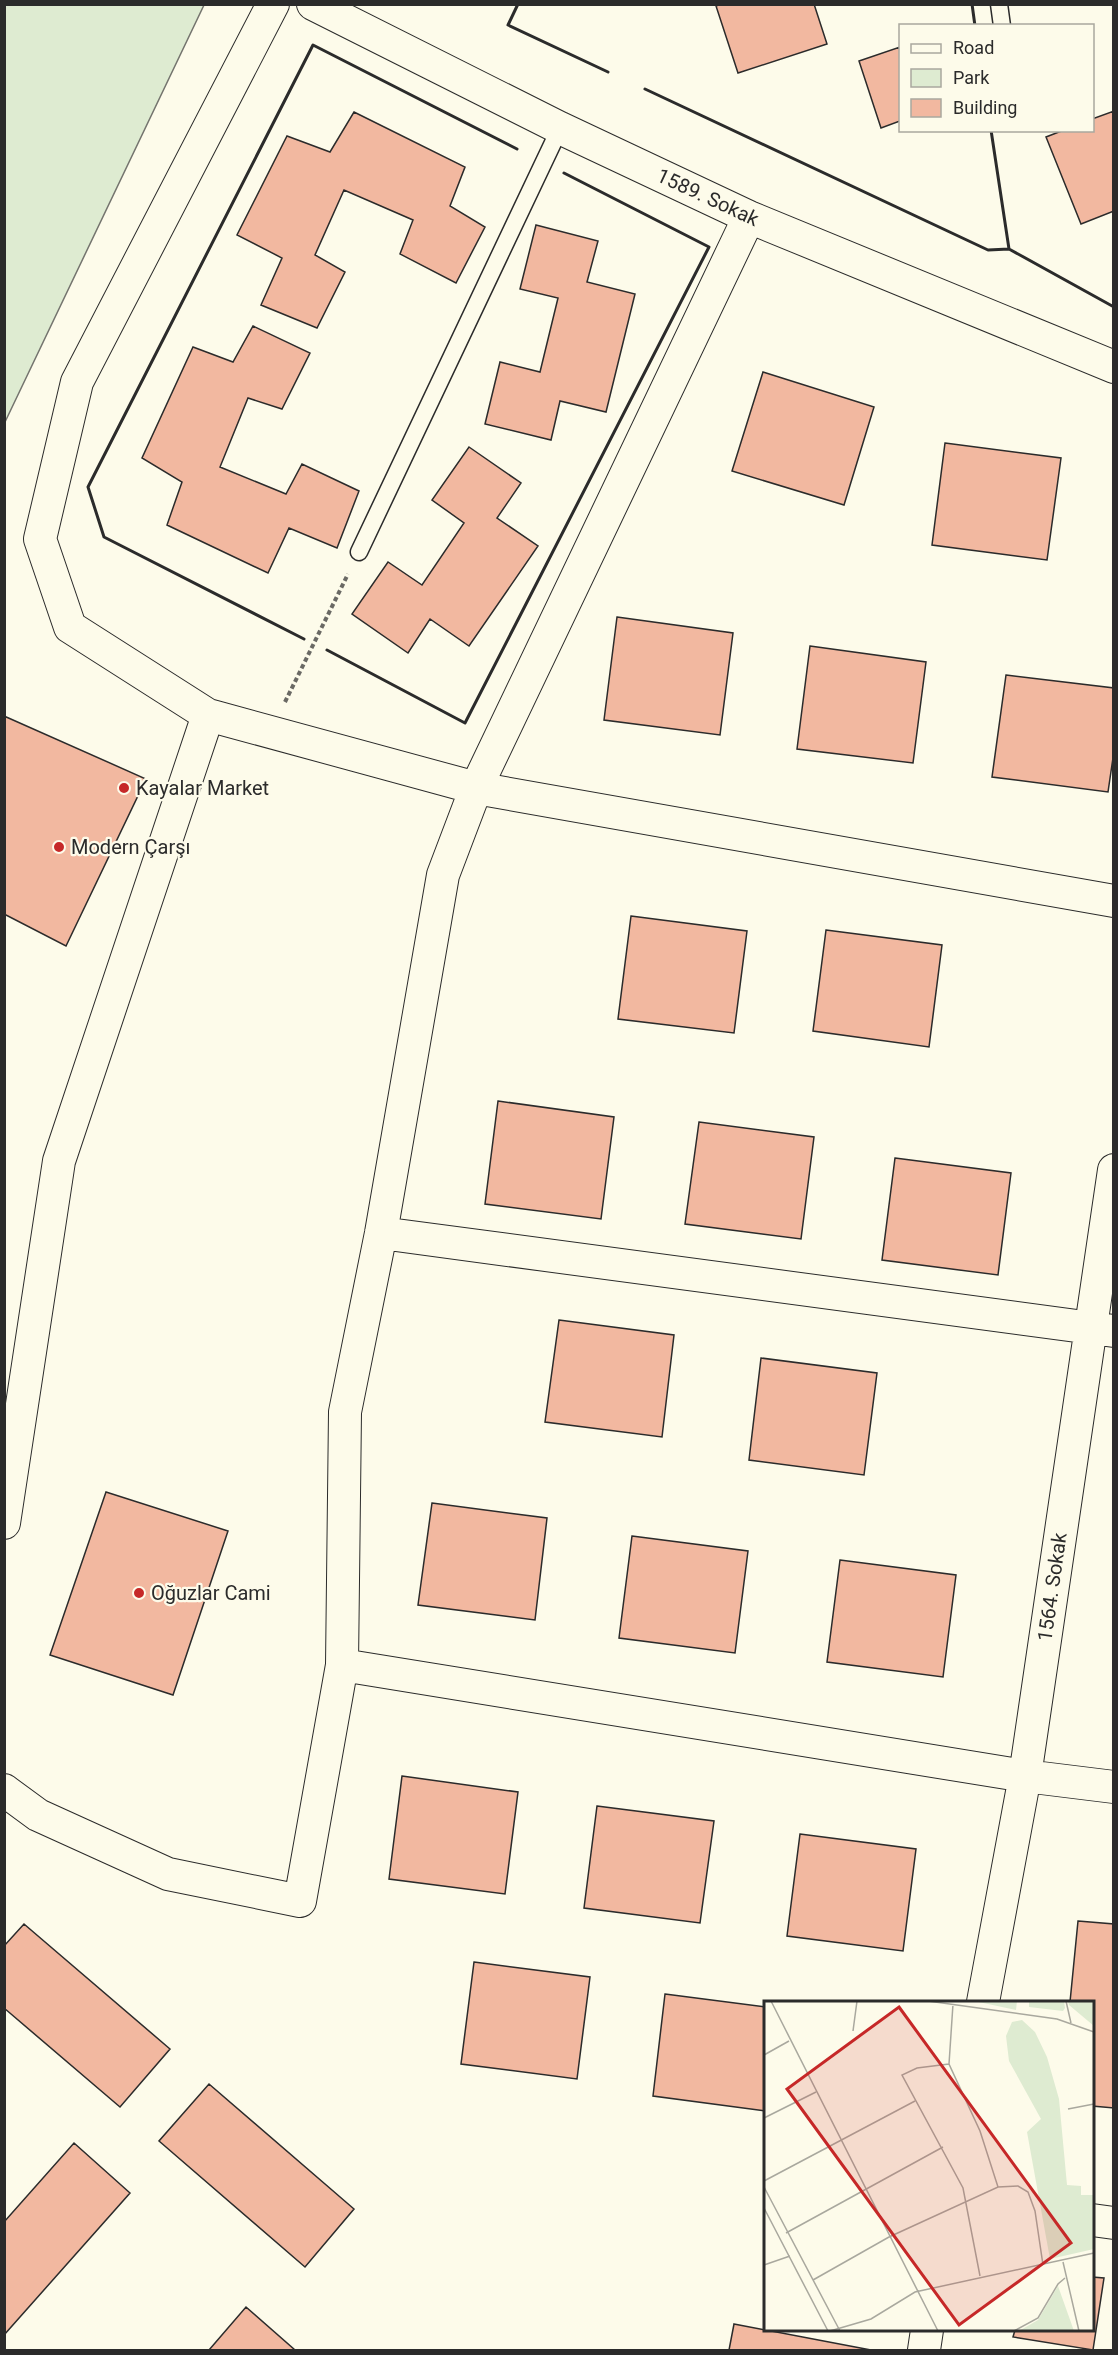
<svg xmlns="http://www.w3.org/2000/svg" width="1118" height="2355" font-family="Roboto,sans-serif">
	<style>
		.green { fill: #deebd1; stroke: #74746e; stroke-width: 1.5 }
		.building { fill: #f2b8a0; stroke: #2b2b2b; stroke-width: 1.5 }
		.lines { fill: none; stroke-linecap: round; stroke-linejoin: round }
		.service-casing { stroke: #2b2b2b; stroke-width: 19 }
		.minor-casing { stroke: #2b2b2b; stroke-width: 34 }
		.path { stroke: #6a6964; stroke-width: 4; stroke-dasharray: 4.5 3; stroke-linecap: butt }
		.service { stroke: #fdfbea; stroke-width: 16 }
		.minor { stroke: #fdfbea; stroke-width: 32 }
		.wall { stroke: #2b2b2b; stroke-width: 3 }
		.poi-dot { fill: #c62828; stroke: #fdfbea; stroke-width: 2 }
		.labels { text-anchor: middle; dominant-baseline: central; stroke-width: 4.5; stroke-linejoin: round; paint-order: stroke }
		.street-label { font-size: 20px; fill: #2b2b2b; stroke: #fdfbea }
		.poi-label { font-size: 20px; fill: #2b2b2b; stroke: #fdfbea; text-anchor: start }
		.inset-road { fill: none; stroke: #a9a89e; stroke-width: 1.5 }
		.view { fill: #c62828; fill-opacity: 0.15; stroke: #c62828; stroke-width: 3 }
		.inset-edge { fill: none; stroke: #2b2b2b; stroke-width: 3 }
	</style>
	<rect width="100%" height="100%" fill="#fdfbea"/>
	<path class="green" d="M 5,4 L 204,5 L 5,422 L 4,5 Z"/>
	<path class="building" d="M 721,4 L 814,4 L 827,44 L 738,73 L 716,6 Z
		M 900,47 L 900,121 L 881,128 L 859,61 Z
		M 1114,111 L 1114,211 L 1081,224 L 1046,137 L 1064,130 L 1092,130 L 1092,119 Z
		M 354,112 L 465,167 L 450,206 L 485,227 L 456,283 L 400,254 L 413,220 L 344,190 L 315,255 L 345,272 L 317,328 L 261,305 L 282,258 L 237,235 L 287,136 L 330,152 Z
		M 536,225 L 598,241 L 587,282 L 635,294 L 606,412 L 560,401 L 551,440 L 485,424 L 500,362 L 540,372 L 558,298 L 520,289 Z
		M 253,326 L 310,353 L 282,409 L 248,398 L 220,467 L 286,494 L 302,464 L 359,491 L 337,548 L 289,528 L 268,573 L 167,525 L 182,482 L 142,458 L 193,347 L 233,362 Z
		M 763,372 L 874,407 L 844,505 L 732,471 Z
		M 945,443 L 1061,458 L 1047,560 L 932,545 Z
		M 469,447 L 521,483 L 497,518 L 538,546 L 469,646 L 430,619 L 408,653 L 352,614 L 388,562 L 422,585 L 464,523 L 432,500 Z
		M 617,617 L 733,633 L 720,735 L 604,720 Z
		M 810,646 L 926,662 L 913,763 L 797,749 Z
		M 1006,675 L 1114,688 L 1114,751 L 1108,792 L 992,777 Z
		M 4,716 L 146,779 L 66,946 L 4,914 Z
		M 631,916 L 747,931 L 734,1033 L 618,1019 Z
		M 826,930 L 942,945 L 929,1047 L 813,1031 Z
		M 498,1101 L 614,1117 L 601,1219 L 485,1204 Z
		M 699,1122 L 814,1137 L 801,1239 L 685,1224 Z
		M 895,1158 L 1011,1173 L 998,1275 L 882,1260 Z
		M 559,1320 L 674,1335 L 662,1437 L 545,1422 Z
		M 761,1358 L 877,1373 L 864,1475 L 749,1460 Z
		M 106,1492 L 228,1531 L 173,1695 L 50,1655 Z
		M 432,1503 L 547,1518 L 535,1620 L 418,1605 Z
		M 632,1536 L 748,1551 L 735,1653 L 619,1638 Z
		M 840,1560 L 956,1575 L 943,1677 L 827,1662 Z
		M 402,1776 L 518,1792 L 505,1894 L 389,1879 Z
		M 597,1806 L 714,1821 L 700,1923 L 584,1908 Z
		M 800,1834 L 916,1849 L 903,1951 L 787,1936 Z
		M 1078,1921 L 1114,1924 L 1114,2108 L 1092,2106 L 1092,2002 L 1070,2002 Z
		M 24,1924 L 170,2049 L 120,2107 L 4,2008 L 4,1946 Z
		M 474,1962 L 590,1977 L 577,2079 L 461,2064 Z
		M 665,1994 L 766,2007 L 766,2111 L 653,2096 Z
		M 209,2084 L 354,2209 L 305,2267 L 159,2141 Z
		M 74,2143 L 130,2193 L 4,2335 L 4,2222 Z
		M 1092,2277 L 1104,2278 L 1093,2350 L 1013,2337 L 1015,2330 L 1092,2330 Z
		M 246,2307 L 295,2350 L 209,2350 Z
		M 734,2324 L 871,2350 L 729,2350 Z"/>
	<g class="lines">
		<g class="service-casing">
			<path id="service" d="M 999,4 L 1002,26
				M 359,552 L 560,128"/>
		</g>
		<g class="minor-casing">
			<path id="minor" d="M 273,4 L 77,382 L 40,539 L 70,627 L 208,715 L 476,788 L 1114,901
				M 313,4 L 560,128 L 749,217 L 1114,367
				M 381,1233 L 1114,1331
				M 4,1523 L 59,1161 L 208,715
				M 342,1665 L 1025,1776 L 1114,1787
				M 4,1790 L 38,1815 L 168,1874 L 300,1901 L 342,1665 L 345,1412 L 381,1233 L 443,875 L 476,788 L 749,217
				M 983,2002 L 1025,1776 L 1114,1170
				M 1092,2220 L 1114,2223
				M 924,2350 L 927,2330"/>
		</g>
		<path class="path" d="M 285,702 L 348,574"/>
		<use href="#service" class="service"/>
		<use href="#minor" class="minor"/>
		<path class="wall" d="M 518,4 L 508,25 L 608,72
			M 972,4 L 975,26
			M 645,89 L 988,250 L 1009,249 L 991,130
			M 1009,249 L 1114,307
			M 304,639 L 104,537 L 88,487 L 313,45 L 517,149
			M 327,650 L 465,723 L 709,247 L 564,173"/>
	</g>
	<g class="poi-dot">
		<circle cx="124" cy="788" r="6"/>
		<circle cx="59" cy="847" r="6"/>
		<circle cx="139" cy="1593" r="6"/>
	</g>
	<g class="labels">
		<g class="street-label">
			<text transform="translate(708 197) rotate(25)">1589. Sokak</text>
			<text transform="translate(1052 1587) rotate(-82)">1564. Sokak</text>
		</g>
		<g class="poi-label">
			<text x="136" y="788">Kayalar Market</text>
			<text x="71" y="847">Modern Çarşı</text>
			<text x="151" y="1593">Oğuzlar Cami</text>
		</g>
	</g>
	<g transform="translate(764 2001)">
		<rect width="330" height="330" fill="#fdfbea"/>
		<path d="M 210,0 L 253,0 L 252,9 ZM 265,0 L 300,0 L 301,7 L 299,10 L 265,6 ZM 304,0 L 330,0 L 330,25 L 305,4 ZM 258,19 L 271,31 L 283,56 L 295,98 L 303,184 L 317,185 L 317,194 L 330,194 L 330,248 L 286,258 L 263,131 L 277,118 L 245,60 L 242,35 L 248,21 ZM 294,285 L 310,330 L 255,330 L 274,319 Z" fill="#deebd1"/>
		<path class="inset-road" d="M 7,0 L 174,330M 164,0 L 293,18 L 330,31M 302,0 L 307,22M 189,3 L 185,63 L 216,130 L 234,186M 89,30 L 93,0M 0,54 L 25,40M 185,63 L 153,67 L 138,74 L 199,187 L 216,275M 304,108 L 330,103M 0,117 L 52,91M 0,180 L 151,100M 0,186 L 76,330M 0,207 L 64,330M 22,232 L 179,146M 299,261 L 315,330M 0,264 L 26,255M 49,279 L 125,236 L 234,186 L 254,185 L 264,191 L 271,210 L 279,264M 66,330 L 107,318 L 151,291 L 330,252M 250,330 L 274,317 L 294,283 L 301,277"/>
		<path class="view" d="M 135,6 L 307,242 L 195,324 L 23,88 Z"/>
		<rect width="330" height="330" class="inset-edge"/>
	</g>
	<rect width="1118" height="2355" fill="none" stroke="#2b2b2b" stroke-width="12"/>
	<rect x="899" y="24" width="195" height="108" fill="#fdfbea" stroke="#a9a89e" stroke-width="1.5"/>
	<rect x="911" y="44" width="30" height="9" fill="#fdfbea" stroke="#a9a89e" stroke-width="1.5"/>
	<text x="953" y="54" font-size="18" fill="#2b2b2b">Road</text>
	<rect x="911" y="69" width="30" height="18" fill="#deebd1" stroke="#a9a89e" stroke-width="1.5"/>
	<text x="953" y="84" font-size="18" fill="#2b2b2b">Park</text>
	<rect x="911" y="99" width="30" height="18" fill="#f2b8a0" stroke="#a9a89e" stroke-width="1.5"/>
	<text x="953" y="114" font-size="18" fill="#2b2b2b">Building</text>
</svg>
